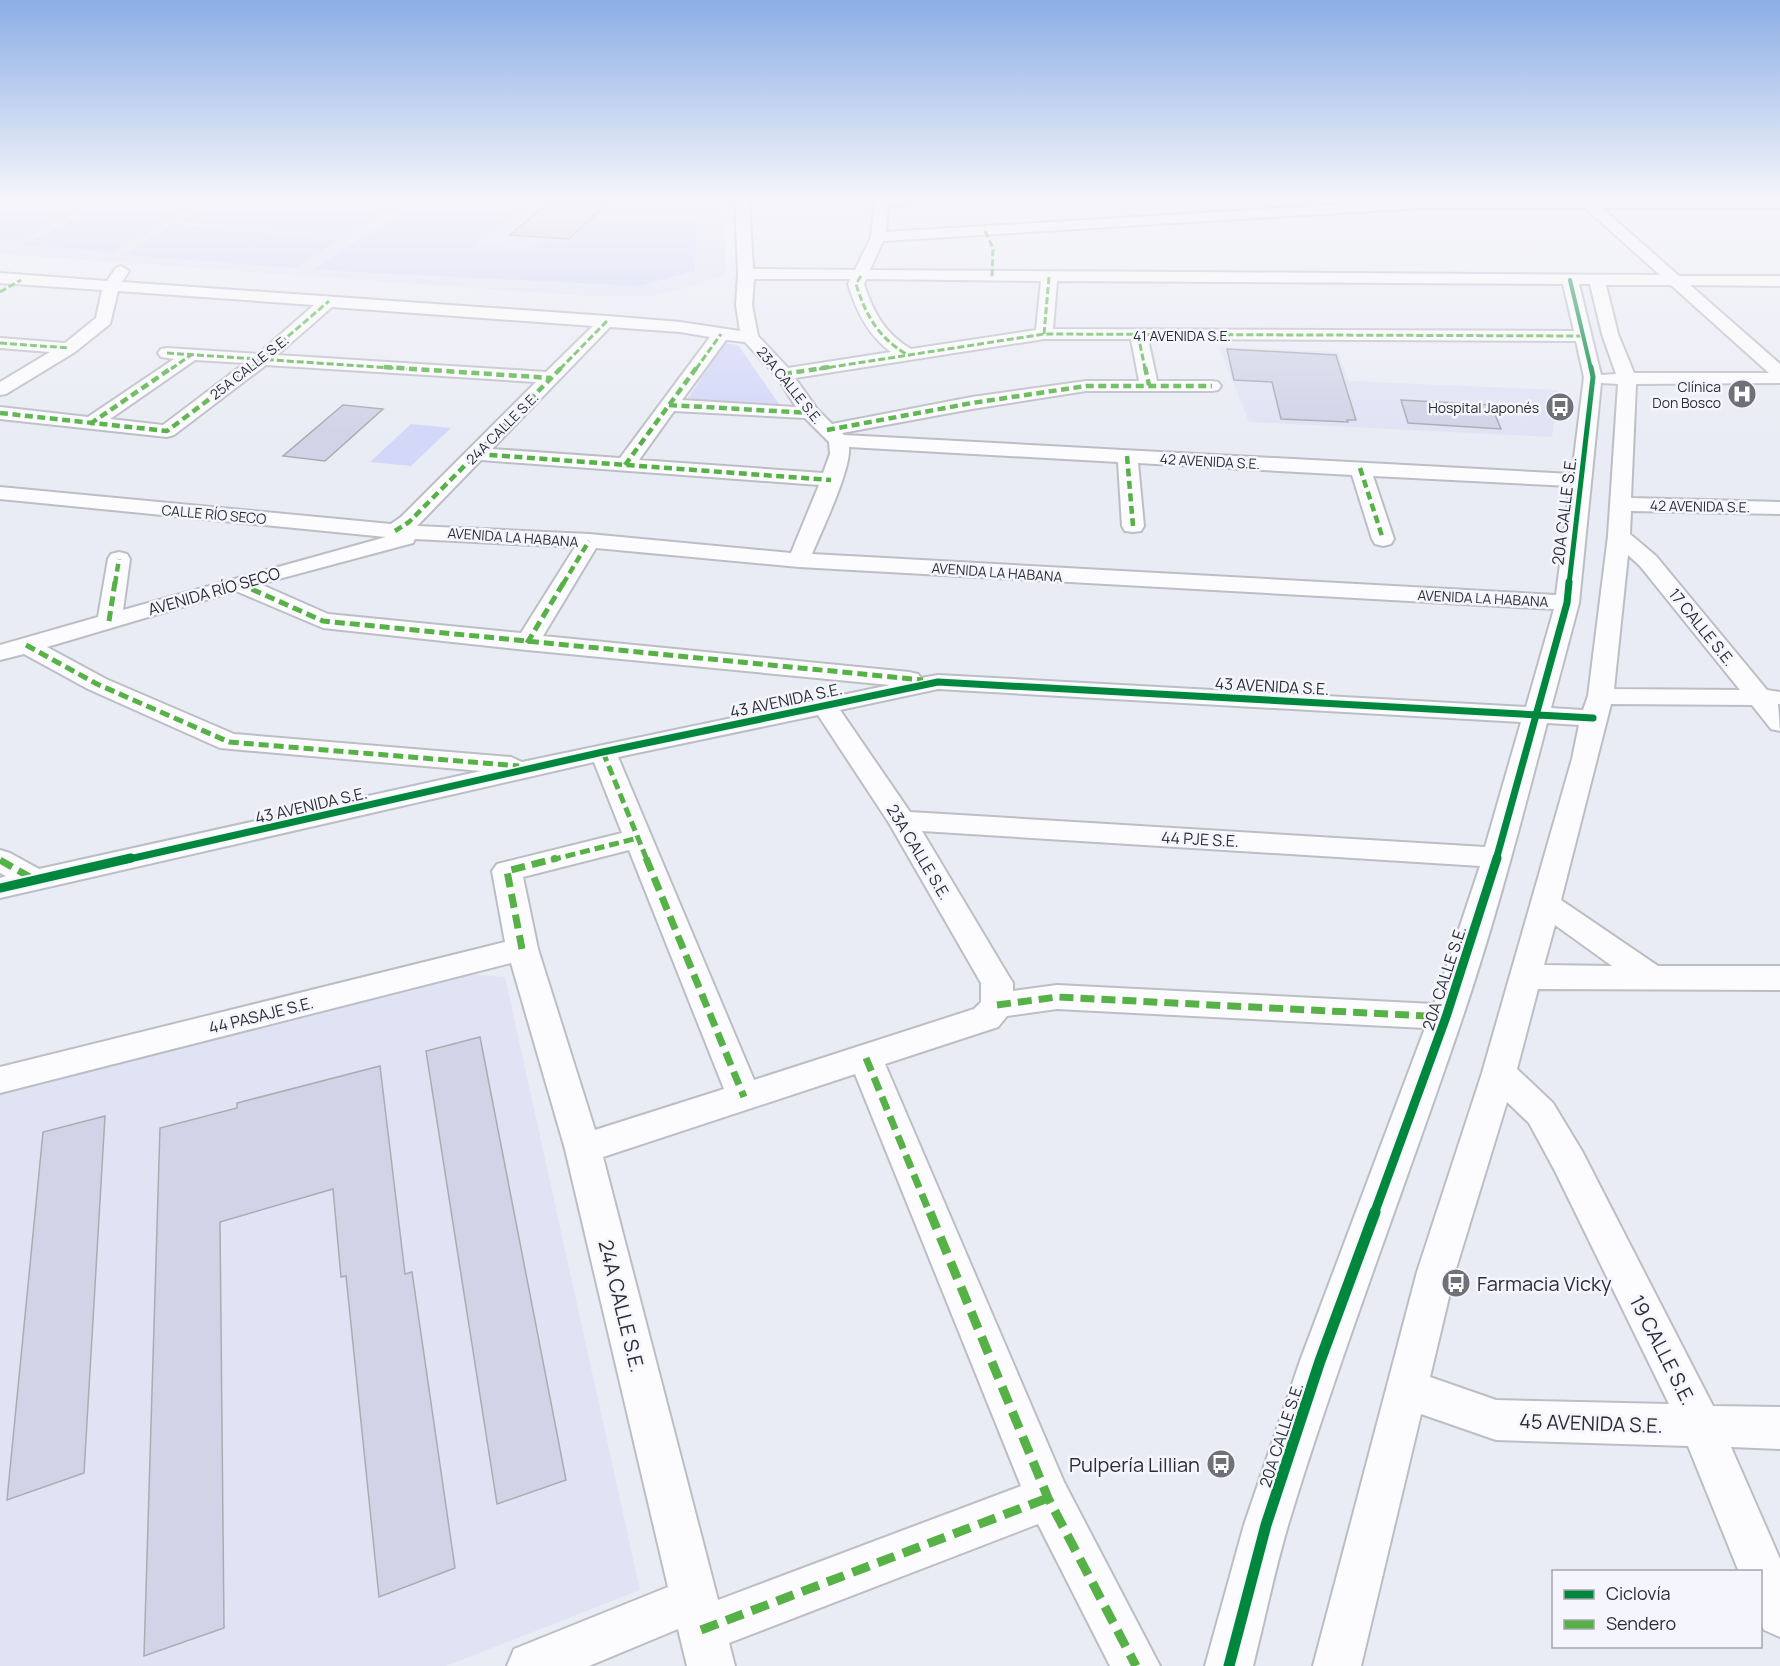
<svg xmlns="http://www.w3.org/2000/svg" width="1780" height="1666" font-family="Manrope,sans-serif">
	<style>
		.built { fill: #e0e3f4 }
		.green { fill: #d3d7f8 }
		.building { fill: #d1d3e7; stroke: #aaacb2; stroke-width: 1.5 }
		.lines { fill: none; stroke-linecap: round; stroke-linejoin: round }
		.minor-casing { stroke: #bcbec5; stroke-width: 4 }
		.minor { fill: #fcfcfe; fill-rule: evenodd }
		.quiet-far4 { stroke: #56b246; stroke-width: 3; stroke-dasharray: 7 3; stroke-linecap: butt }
		.quiet-far3 { stroke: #56b246; stroke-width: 4.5; stroke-dasharray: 8 4.5; stroke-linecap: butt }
		.quiet-far2 { stroke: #56b246; stroke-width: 5; stroke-dasharray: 10 5; stroke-linecap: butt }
		.quiet-far1 { stroke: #56b246; stroke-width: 7; stroke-dasharray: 14 7; stroke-linecap: butt }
		.quiet { stroke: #56b246; stroke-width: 9; stroke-dasharray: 18 9; stroke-linecap: butt }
		.cycleway-far4-casing { stroke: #f5f6fd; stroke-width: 6 }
		.cycleway-far3-casing { stroke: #f5f6fd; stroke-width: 8 }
		.cycleway-far2-casing { stroke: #f5f6fd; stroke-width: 10 }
		.cycleway-far1-casing { stroke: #f5f6fd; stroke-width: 13 }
		.cycleway-casing { stroke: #f5f6fd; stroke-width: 15 }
		.cycleway-far4 { stroke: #00873e; stroke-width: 4 }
		.cycleway-far3 { stroke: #00873e; stroke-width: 5 }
		.cycleway-far2 { stroke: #00873e; stroke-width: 7 }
		.cycleway-far1 { stroke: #00873e; stroke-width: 9 }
		.cycleway { stroke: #00873e; stroke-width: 11 }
		.labels { text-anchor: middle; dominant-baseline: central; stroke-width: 5; stroke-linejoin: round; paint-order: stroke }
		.far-street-label { font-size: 14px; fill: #2d2e34; stroke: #f5f6fd }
		.far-poi-label { font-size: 14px; fill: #2d2e34; stroke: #f5f6fd; text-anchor: end }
		.street-label { font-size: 16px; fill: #2d2e34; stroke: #f5f6fd }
		.near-poi-label { font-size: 20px; fill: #2d2e34; stroke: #f5f6fd; text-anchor: start }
		.near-street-label { font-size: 20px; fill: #2d2e34; stroke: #f5f6fd }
	</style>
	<rect width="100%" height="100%" fill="#eaecf5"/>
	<path class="built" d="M 0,200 L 725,200 L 725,276 L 651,297 L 572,295 L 0,254 Z
		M 1219,347 L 1338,352 L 1349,381 L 1558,390 L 1552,437 L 1249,422 Z
		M 470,974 L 505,977 L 640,1590 L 446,1666 L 0,1666 L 0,1094 Z"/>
	<path class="green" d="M 0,200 L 95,203 L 21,241 L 0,240 Z
		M 109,200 L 210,200 L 114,252 L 23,245 Z
		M 222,200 L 385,200 L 403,201 L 344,238 L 179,222 Z
		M 418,200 L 473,200 L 521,212 L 473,246 L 523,249 L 546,240 L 568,243 L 592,217 L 697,219 L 695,271 L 639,286 L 314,270 Z
		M 172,224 L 341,239 L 297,268 L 124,255 Z
		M 724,343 L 738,345 L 781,407 L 687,400 Z
		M 411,424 L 451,428 L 411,466 L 370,462 Z"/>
	<path class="building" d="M 552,200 L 611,200 L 569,239 L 510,235 Z
		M 1227,349 L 1336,355 L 1356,420 L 1347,420 L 1348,422 L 1281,419 L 1272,382 L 1234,380 Z
		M 1401,400 L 1491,405 L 1501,429 L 1408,423 Z
		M 343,405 L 383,409 L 325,461 L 283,456 Z
		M 480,1037 L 566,1480 L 497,1504 L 426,1051 Z
		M 380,1066 L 405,1274 L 412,1272 L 455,1568 L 379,1597 L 346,1276 L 341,1277 L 333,1189 L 220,1222 L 224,1628 L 144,1656 L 160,1128 L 237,1108 L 237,1103 Z
		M 105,1116 L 84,1473 L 7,1500 L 43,1132 Z"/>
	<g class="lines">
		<g class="minor-casing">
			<path id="minor" d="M 735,200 L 749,200 L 753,269 L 855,270 L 871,237 L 875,200 L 916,200 L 909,204 L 888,206 L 886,232 L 1417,200 L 1780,200 L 1780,208 L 1602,208 L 1679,276 L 1780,276 L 1780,286 L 1690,285 L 1780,364 L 1780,383 L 1636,384 L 1631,498 L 1780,502 L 1780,514 L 1631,511 L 1630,534 L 1656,556 L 1767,690 L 1780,692 L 1780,704 L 1778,704 L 1780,731 L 1771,729 L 1752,705 L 1611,704 L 1561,900 L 1658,966 L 1780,966 L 1780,990 L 1538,989 L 1517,1069 L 1553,1103 L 1582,1151 L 1713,1406 L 1780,1407 L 1780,1449 L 1731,1447 L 1780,1559 L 1780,1637 L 1764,1630 L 1760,1623 L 1760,1572 L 1739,1572 L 1688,1446 L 1496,1440 L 1421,1414 L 1361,1666 L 1313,1666 L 1417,1272 L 1482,1073 L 1572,759 L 1579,725 L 1547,723 C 1521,822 1495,922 1462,1019 C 1405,1187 1341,1352 1289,1522 C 1275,1569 1265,1618 1253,1666 L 1205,1666 L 1244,1525 L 1300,1361 L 1425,1028 L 1057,1009 L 1007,1016 L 998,1027 L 885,1064 L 1064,1482 L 1160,1666 L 1110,1666 L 1038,1524 L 729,1643 L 735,1666 L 687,1666 L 678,1629 L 589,1666 L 507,1666 L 514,1649 L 668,1587 L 565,1149 L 511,963 L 0,1093 L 0,1067 L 505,942 L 492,871 L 497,864 L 622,833 L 594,762 L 0,898 L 0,878 L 6,876 L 0,873 L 0,850 L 10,853 L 39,869 L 481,771 L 220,748 L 88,689 L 24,654 L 0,660 L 0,645 L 98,617 L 108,559 L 111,554 L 119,552 L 127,554 L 130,559 L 123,610 L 386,537 L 0,499 L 0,487 L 391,524 L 401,517 L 536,382 L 266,365 L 174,435 L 167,437 L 0,419 L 0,407 L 88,417 L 174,359 L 161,357 L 158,353 L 161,349 L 167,348 L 258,354 L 314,305 L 118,291 L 110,324 L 75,352 L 6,394 L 0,395 L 0,382 L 50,352 L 0,348 L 0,338 L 65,343 L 96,318 L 102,290 L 0,283 L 0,273 L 107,281 L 116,268 L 121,266 L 129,271 L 122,282 L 607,316 L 680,322 L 740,331 L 736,305 L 738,274 ZM 1419,208 L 1585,208 L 1660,275 L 870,270 L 883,241 ZM 754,279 L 850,279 L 848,284 C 856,311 868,335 891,352 L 788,368 L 758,336 L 752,305 ZM 866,279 L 1041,281 L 1036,330 L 911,349 C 885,334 873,312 864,284 ZM 1057,281 L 1563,284 L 1574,331 L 1053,329 ZM 1579,284 L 1590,284 L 1602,334 L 1616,374 L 1601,375 ZM 1606,285 L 1671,285 L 1769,373 L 1634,373 L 1618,334 ZM 332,307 L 593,326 L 546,372 L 277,355 ZM 610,327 L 680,332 L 710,337 L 620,458 L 492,449 ZM 1044,339 L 1131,339 L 1139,381 L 1086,381 L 972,397 L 832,424 L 817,409 L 795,378 ZM 1148,339 L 1576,341 L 1584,377 L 1572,474 L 844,435 L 842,433 L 972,409 L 1086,391 L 1212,391 L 1218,390 L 1221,386 L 1218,382 L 1212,381 L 1157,381 ZM 726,340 L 745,342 L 777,377 L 796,407 L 682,400 ZM 195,360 L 245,363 L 163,425 L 110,419 ZM 1601,383 L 1618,384 L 1608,536 L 1588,696 L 1583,710 L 1551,708 L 1579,603 ZM 674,411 L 805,418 L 829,442 L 830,454 L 823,473 L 639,460 ZM 849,447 L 1118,462 L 1122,526 L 1125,531 L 1133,532 L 1141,531 L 1144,526 L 1138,463 L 1352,475 L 1372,539 L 1375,544 L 1383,546 L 1391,544 L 1394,539 L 1373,476 L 1570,486 L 1556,595 L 812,554 C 822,530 851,470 849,447 ZM 481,460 L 819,485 L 791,553 L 589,534 L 417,526 ZM 415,539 L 575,547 L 521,633 L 328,614 L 260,584 L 413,543 ZM 596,548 L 799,567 L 1554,609 L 1526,707 L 938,675 L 921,678 L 918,674 L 909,672 L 543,636 ZM 1628,555 L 1640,566 L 1740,690 L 1614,689 ZM 236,591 L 323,628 L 527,650 L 890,685 L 522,762 L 511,757 L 234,734 L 106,679 L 47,647 ZM 938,689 L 1521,722 L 1485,847 L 910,812 L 840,710 ZM 818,715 L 889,823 L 981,983 L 981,1002 L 974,1009 L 754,1080 L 618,757 ZM 922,831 L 1480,866 L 1434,1004 L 1057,985 L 1013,991 L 1013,983 L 1008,975 ZM 629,850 L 724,1089 L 595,1130 L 538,949 L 523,877 ZM 1555,925 L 1612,966 L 1544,965 ZM 855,1074 L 1021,1486 L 718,1600 L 603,1157 ZM 1507,1102 L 1529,1123 L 1555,1171 L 1669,1404 L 1496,1400 L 1430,1377 L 1455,1272 Z"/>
		</g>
		<use href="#minor" class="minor"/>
		<path class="quiet-far4" d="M 1413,200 L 1419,204
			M 985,231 L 993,248 L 992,277
			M 861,276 L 856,284 C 865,314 878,337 906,354
			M 0,292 L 21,280
			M 1044,334 L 1049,277
			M 1138,334 L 1145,369
			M 0,343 L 69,348
			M 167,353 L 407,369
			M 171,369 L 191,355
			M 250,369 L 329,301
			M 560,369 L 607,321
			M 696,369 L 721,334
			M 819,369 L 1044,334 L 1584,336"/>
		<path class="quiet-far3" d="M 384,367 L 551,378
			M 1145,367 L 1149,385
			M 784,374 L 829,367
			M 669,405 L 810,413
			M 0,413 L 167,431 L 252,367
			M 90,424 L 173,367
			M 827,430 L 972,403 L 1086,386 L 1212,386
			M 477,454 L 831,480
			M 1127,456 L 1133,526
			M 625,465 L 697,367
			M 1360,468 L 1383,539
			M 395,531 L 409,522 L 562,367
			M 238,583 L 240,584
			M 115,584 L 119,559
			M 563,584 L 589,541"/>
		<path class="quiet-far2" d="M 238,583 L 323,621 L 923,680
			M 109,621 L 115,582
			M 527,643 L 564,582
			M 26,645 L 97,684 L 229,742 L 519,766
			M 603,752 L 647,860
			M 551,860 L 638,838"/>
		<path class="quiet-far1" d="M 646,858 L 744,1097
			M 0,860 L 35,880
			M 522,949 L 507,871 L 557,858
			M 997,1005 L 1057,997 L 1446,1017
			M 866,1058 L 930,1214"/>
		<path class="quiet" d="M 930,1212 L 1048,1498 L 1136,1666
			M 701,1630 L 1048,1498"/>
		<g class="cycleway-far4-casing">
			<path id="cycleway-far4" d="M 1570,280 L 1591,369"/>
		</g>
		<g class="cycleway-far3-casing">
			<path id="cycleway-far3" d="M 1569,584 L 1593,377 L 1591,367"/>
		</g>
		<g class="cycleway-far2-casing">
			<path id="cycleway-far2" d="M 125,860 L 603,752 L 938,682 L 1593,718
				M 1496,860 L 1567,603 L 1569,582"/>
		</g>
		<g class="cycleway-far1-casing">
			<path id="cycleway-far1" d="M 0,888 L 131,858
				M 1374,1214 L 1446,1017 L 1497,858"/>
		</g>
		<g class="cycleway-casing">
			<path id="cycleway" d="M 1229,1666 L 1266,1525 L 1320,1361 L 1375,1212"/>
		</g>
		<use href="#cycleway-far4" class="cycleway-far4"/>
		<use href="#cycleway-far3" class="cycleway-far3"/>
		<use href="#cycleway-far2" class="cycleway-far2"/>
		<use href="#cycleway-far1" class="cycleway-far1"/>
		<use href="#cycleway" class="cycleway"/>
	</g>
	<linearGradient id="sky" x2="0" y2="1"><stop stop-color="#8baee5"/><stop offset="0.46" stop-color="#f6f6fa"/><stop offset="1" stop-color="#f6f6fa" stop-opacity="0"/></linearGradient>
	<rect width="1780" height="433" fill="url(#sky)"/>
	<defs>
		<g id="hospital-disc" transform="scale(1.5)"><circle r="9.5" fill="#6f7078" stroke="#f5f6fd"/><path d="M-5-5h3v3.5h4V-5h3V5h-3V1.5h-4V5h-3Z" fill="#fff"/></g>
		<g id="bus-disc" transform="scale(1.5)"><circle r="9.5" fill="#6f7078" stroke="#f5f6fd"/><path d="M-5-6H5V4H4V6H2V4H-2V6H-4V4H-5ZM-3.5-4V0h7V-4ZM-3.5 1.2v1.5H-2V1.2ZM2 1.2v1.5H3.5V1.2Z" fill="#fff"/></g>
	</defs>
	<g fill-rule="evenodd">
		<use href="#hospital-disc" x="1742" y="394"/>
		<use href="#bus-disc" x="1560" y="407"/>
		<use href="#bus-disc" x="1456" y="1283"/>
		<use href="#bus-disc" x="1221" y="1464"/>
	</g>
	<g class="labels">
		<g class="far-street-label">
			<text x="1182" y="335">41 AVENIDA S.E.</text>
			<text transform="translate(249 367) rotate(-38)">25A CALLE S.E.</text>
			<text transform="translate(790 385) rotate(51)">23A CALLE S.E.</text>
			<text transform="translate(502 428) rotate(-45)">24A CALLE S.E.</text>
			<text transform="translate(1210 461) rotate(3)">42 AVENIDA S.E.</text>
			<text transform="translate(1700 506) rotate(1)">42 AVENIDA S.E.</text>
			<text transform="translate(214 514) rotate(5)">CALLE RÍO SECO</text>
			<text transform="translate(513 537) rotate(4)">AVENIDA LA HABANA</text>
			<text transform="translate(997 572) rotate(4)">AVENIDA LA HABANA</text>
			<text transform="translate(1483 598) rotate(3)">AVENIDA LA HABANA</text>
		</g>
		<g class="far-poi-label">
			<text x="1721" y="386">Clínica<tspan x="1721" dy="16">Don Bosco</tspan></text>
			<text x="1539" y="407">Hospital Japonés</text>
		</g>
		<g class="street-label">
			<text transform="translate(1564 511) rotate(-83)">20A CALLE S.E.</text>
			<text transform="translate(214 591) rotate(-16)">AVENIDA RÍO SECO</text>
			<text transform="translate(1702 627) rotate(51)">17 CALLE S.E.</text>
			<text transform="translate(1272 686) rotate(3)">43 AVENIDA S.E.</text>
			<text transform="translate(786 700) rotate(-12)">43 AVENIDA S.E.</text>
			<text transform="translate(311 805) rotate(-13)">43 AVENIDA S.E.</text>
			<text transform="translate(1200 839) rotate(3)">44 PJE S.E.</text>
			<text transform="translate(919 852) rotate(59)">23A CALLE S.E.</text>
			<text transform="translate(1444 978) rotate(-72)">20A CALLE S.E.</text>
			<text transform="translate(261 1015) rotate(-14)">44 PASAJE S.E.</text>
			<text transform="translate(1281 1435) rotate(-72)">20A CALLE S.E.</text>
		</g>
		<g class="near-poi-label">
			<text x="1477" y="1283">Farmacia Vicky</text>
			<text x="1200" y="1464" text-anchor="end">Pulpería Lillian</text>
		</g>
		<g class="near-street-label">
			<text transform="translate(622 1306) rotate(76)">24A CALLE S.E.</text>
			<text transform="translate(1663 1350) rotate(63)">19 CALLE S.E.</text>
			<text transform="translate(1591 1423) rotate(2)">45 AVENIDA S.E.</text>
		</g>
	</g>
	<rect x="1552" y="1570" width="210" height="78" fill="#f5f6fd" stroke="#a5a6ad" stroke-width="1.5"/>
	<rect x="1564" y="1590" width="30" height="9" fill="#00873e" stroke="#a5a6ad" stroke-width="1.5"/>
	<text x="1606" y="1600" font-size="18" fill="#2d2e34">Ciclovía</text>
	<rect x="1564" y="1620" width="30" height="9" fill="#56b246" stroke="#a5a6ad" stroke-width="1.5"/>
	<text x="1606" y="1630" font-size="18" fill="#2d2e34">Sendero</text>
</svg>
